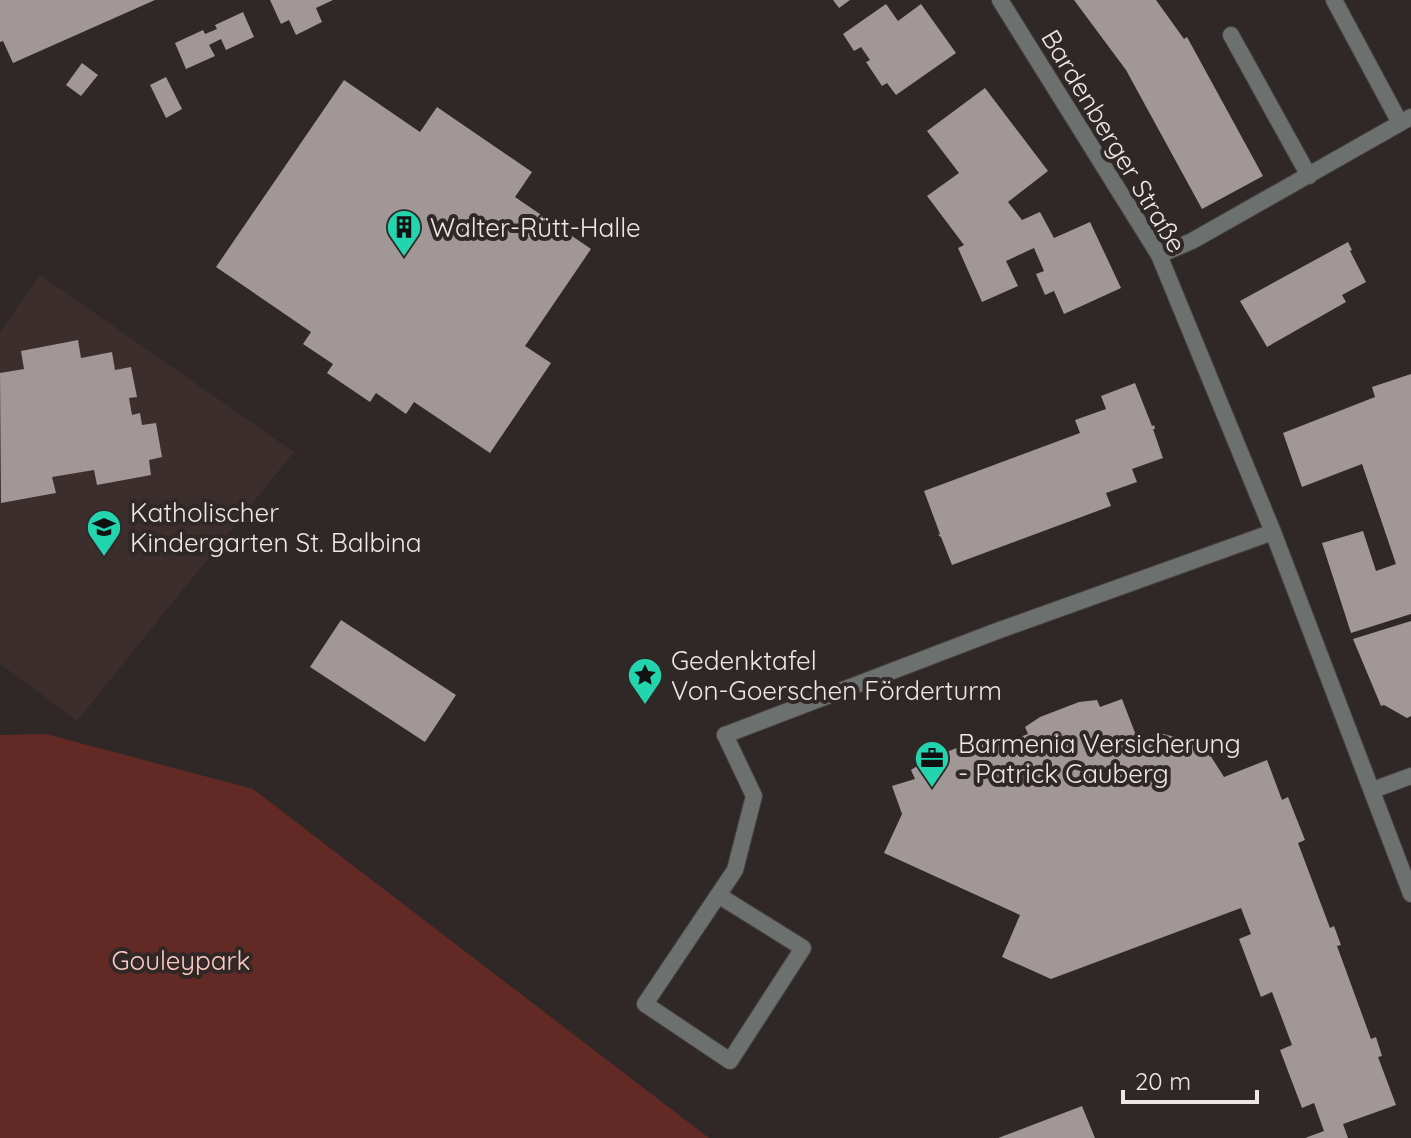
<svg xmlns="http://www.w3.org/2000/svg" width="1411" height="1138" font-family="Quicksand,sans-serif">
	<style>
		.built { fill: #3c2e2c }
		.green { fill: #632924 }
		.building { fill: #a09796 }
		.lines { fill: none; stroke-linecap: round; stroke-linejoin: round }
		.lane-casing { stroke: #494342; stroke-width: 18 }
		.street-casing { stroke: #494342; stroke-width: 18 }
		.lane { stroke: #6c706e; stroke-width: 16 }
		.street { stroke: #6c706e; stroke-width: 16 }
		.labels { text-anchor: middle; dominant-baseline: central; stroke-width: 8; stroke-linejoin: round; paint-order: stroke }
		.street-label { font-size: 26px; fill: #ece8e7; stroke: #2f2827 }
		.poi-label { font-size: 26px; fill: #ece8e7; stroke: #2f2827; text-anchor: start }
		.park-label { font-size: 26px; fill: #ffc9c2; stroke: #2f2827 }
	</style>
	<rect width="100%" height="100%" fill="#2f2827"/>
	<path class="built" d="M 40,275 L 294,452 L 77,721 L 0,664 L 0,332 Z"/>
	<path class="green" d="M 46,734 L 253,789 L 709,1138 L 0,1138 L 0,735 Z"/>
	<path class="building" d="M 0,0 L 155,0 L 13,63 L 3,41 L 0,42 Z
		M 270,0 L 333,0 L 316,8 L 322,22 L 296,35 L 289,20 L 281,24 Z
		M 833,0 L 850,0 L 839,8 Z
		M 1074,0 L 1156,0 L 1184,39 L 1187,37 L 1263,176 L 1202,209 L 1126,70 Z
		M 886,4 L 898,21 L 921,4 L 956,53 L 896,95 L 887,83 L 882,86 L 866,62 L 870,60 L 861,47 L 854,51 L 843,34 Z
		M 243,12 L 254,37 L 226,50 L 221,39 L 209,45 L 215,56 L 186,69 L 175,43 L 203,30 L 205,34 L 217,29 L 215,25 Z
		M 82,63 L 98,75 L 81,96 L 66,85 Z
		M 166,77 L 182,109 L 166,118 L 150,85 Z
		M 344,80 L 420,132 L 437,107 L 532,172 L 515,197 L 591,249 L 525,346 L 551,363 L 490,453 L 414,402 L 406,414 L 376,393 L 370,402 L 327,373 L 333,364 L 303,344 L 311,332 L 216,267 Z
		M 985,88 L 1048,171 L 1008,202 L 1022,220 L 1040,212 L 1054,238 L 1090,222 L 1121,288 L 1064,314 L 1054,291 L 1045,295 L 1036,274 L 1044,271 L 1034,248 L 1006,261 L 1018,286 L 982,302 L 958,248 L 964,245 L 927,196 L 959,173 L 927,131 Z
		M 1348,242 L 1352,250 L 1350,251 L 1366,282 L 1342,295 L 1346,302 L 1267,347 L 1240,301 Z
		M 78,340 L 81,358 L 112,352 L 115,370 L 131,367 L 137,397 L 129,398 L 132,415 L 140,413 L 142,425 L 156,423 L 162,457 L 149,460 L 151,475 L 97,485 L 94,470 L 52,477 L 56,493 L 1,503 L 0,373 L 24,369 L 21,351 Z
		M 1411,374 L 1411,614 L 1351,633 L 1322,543 L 1363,531 L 1376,571 L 1396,564 L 1362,464 L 1302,487 L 1283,433 L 1375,397 L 1372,387 Z
		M 1135,383 L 1152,426 L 1154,425 L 1155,429 L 1153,429 L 1163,458 L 1132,469 L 1137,482 L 1106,493 L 1111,506 L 952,565 L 941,537 L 938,535 L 940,534 L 924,491 L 1080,433 L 1075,420 L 1106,409 L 1101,396 Z
		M 341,620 L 456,695 L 425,742 L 310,667 Z
		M 1411,621 L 1411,716 L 1407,718 L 1384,705 L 1381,706 L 1353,639 Z
		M 1122,699 L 1137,738 L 1163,734 L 1188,740 L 1210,755 L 1224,777 L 1267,760 L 1282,800 L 1288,797 L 1305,840 L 1298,843 L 1330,928 L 1334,926 L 1341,945 L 1337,946 L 1371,1039 L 1376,1037 L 1382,1056 L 1378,1057 L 1396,1105 L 1343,1124 L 1348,1138 L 1305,1138 L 1324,1131 L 1314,1103 L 1302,1108 L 1280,1050 L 1292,1045 L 1272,992 L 1261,997 L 1239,939 L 1251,934 L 1241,908 L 1051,979 L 1002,957 L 1020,915 L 884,853 L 902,814 L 892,786 L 915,779 L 911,770 L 926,760 L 967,744 L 983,743 L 986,750 L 1028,734 L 1025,727 L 1040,717 L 1079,702 L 1097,700 L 1100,707 Z
		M 1082,1106 L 1095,1138 L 998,1138 Z"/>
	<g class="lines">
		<g class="lane-casing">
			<path id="lane" d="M 1334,0 L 1400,123
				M 1231,35 L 1309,176
				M 1159,255 L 1192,241 L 1411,117
				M 718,895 L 803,948 L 730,1061 L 645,1004 L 735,870 L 754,796 L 725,735"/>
		</g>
		<g class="street-casing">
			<path id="street" d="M 1000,0 L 1159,255 L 1273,532 L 1411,894
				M 725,735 L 997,631 L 1273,532
				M 1373,790 L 1411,776"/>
		</g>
		<use href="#lane" class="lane"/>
		<use href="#street" class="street"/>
	</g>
	<defs>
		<g id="building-pin" transform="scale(1.8)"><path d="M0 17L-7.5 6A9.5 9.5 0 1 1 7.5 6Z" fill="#22d5af" stroke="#2f2827"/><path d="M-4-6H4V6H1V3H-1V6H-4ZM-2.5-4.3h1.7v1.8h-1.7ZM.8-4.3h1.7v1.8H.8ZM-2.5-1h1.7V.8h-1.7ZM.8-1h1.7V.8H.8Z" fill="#111"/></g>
		<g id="school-pin" transform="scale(1.8)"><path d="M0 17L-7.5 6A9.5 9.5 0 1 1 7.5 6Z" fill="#22d5af" stroke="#2f2827"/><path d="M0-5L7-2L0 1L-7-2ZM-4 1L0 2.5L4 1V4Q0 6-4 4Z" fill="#111"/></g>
		<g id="sight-pin" transform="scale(1.8)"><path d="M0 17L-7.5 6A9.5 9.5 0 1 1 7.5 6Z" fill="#22d5af" stroke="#2f2827"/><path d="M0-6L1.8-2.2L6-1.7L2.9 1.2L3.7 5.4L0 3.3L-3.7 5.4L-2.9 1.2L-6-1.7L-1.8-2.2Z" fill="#111"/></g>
		<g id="office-pin" transform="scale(1.8)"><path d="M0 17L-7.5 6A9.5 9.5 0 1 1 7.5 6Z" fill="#22d5af" stroke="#2f2827"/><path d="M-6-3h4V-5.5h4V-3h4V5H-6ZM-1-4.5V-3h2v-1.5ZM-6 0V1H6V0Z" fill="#111"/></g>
	</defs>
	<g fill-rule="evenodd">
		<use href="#building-pin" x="404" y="227"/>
		<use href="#school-pin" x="104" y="527"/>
		<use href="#sight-pin" x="645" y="675"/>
		<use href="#office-pin" x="932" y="758"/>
	</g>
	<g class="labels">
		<g class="street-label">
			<text transform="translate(1114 141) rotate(59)">Bardenberger Straße</text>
		</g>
		<g class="poi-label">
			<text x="430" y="227">Walter-Rütt-Halle</text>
			<text x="130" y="512">Katholischer<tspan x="130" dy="30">Kindergarten St. Balbina</tspan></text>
			<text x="671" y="660">Gedenktafel<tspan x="671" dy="30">Von-Goerschen Förderturm</tspan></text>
			<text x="958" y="743">Barmenia Versicherung<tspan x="958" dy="30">- Patrick Cauberg</tspan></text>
		</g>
		<g class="park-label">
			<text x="181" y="960">Gouleypark</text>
		</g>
	</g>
	<path d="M1123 1090v12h134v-12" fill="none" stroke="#ece8e7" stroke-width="4"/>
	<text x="1135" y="1090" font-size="24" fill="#ece8e7" stroke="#2f2827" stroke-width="6" paint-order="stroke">20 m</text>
</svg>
